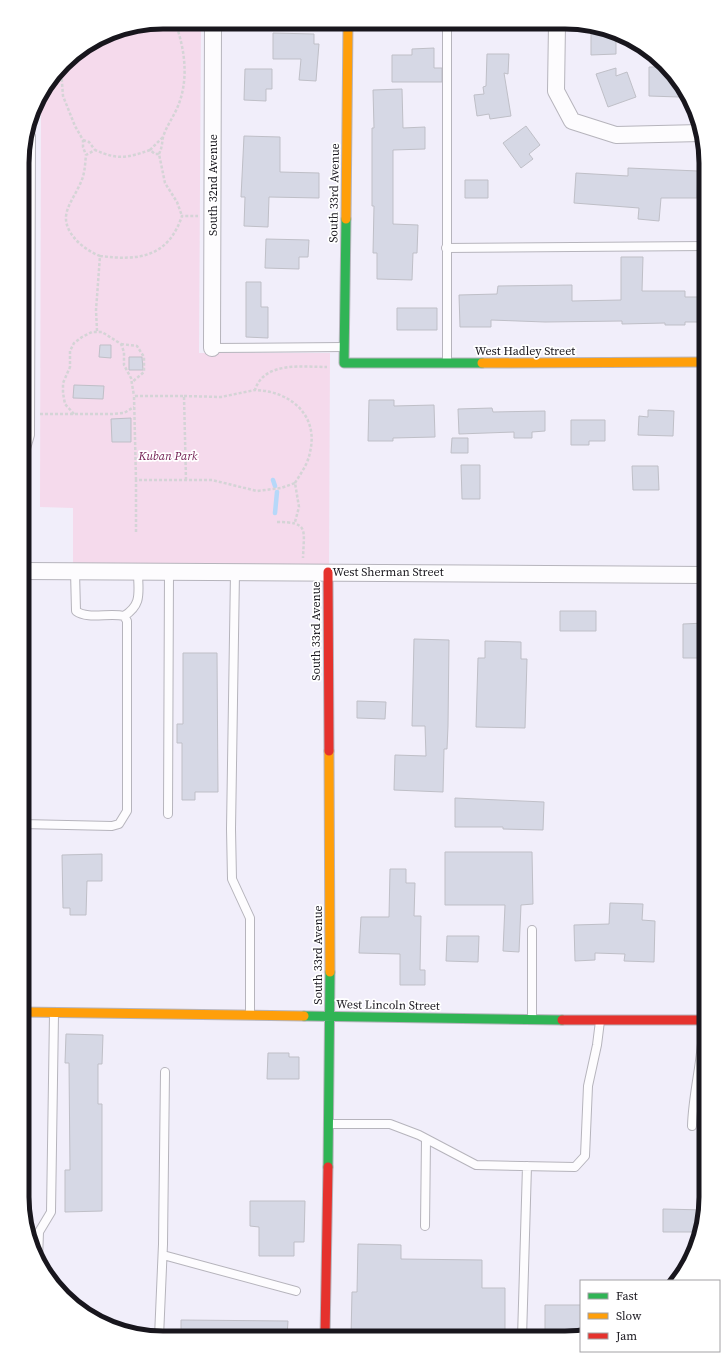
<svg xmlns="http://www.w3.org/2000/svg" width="728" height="1360" font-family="'Source Serif 4',serif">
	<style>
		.green { fill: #f5daec }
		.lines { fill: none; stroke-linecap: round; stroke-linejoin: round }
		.stream { stroke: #b6d8f9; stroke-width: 4.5 }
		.building { fill: #d6d8e5; stroke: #bfbfc7 }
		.lane-casing { stroke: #b6b4bc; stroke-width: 10 }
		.street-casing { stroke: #b6b4bc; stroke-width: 18 }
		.fast-casing { stroke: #b6b4bc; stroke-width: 11 }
		.slow-casing { stroke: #b6b4bc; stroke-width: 11 }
		.jam-casing { stroke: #b6b4bc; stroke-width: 11 }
		.path { stroke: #d4d4d6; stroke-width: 2.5; stroke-dasharray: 3 2; stroke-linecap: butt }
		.lane { stroke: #fdfcfe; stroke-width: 8 }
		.street { stroke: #fdfcfe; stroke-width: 16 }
		.fast { stroke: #30b455; stroke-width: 9 }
		.slow { stroke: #ff9f0a; stroke-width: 9 }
		.jam { stroke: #e5322d; stroke-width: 9 }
		.labels { text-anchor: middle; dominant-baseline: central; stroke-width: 3.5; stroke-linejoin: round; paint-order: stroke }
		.street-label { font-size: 12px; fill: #18161d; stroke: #fff }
		.park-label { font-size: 12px; font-style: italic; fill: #6f1b4f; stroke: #fff }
		.rim { fill: none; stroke: #18161d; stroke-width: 5 }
	</style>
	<rect width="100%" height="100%" fill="#f1eefa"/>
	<path class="green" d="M 163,22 L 201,22 L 199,353 L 330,353 L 329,565 L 73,563 L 73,508 L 40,507 L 41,95 L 70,57 L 109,33 Z"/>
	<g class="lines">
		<path class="stream" d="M 273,480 L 275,486
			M 275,513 L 277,492"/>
	</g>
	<path class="building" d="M 591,25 L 616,36 L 616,54 L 591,55 Z
		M 273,33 L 314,34 L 314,44 L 319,44 L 316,81 L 299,80 L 301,59 L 273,59 Z
		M 434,48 L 434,68 L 442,68 L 442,82 L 392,82 L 392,55 L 412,55 L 412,49 Z
		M 487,54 L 509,54 L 508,74 L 504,73 L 511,116 L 490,119 L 489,114 L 477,116 L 474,95 L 484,94 L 483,87 L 486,86 Z
		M 649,67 L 664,67 L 679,89 L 679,97 L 649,96 Z
		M 616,68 L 616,76 L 627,72 L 636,97 L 608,107 L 596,74 Z
		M 245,69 L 272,69 L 272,89 L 266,89 L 266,101 L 244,100 Z
		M 402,89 L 403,128 L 425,127 L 425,149 L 393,150 L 393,224 L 418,225 L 417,253 L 413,253 L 412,280 L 377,279 L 377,253 L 373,253 L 374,206 L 372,206 L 372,128 L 374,128 L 373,90 Z
		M 526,126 L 540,145 L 529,154 L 533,159 L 521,168 L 503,143 Z
		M 244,136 L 280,137 L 280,172 L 319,173 L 319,198 L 269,197 L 268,227 L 244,226 L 245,197 L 241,197 Z
		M 628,168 L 698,171 L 697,198 L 661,198 L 659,221 L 638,219 L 639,208 L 574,203 L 576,173 L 628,176 Z
		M 465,180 L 488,180 L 488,198 L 465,198 Z
		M 266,239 L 309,240 L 308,257 L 299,257 L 299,269 L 265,268 Z
		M 621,257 L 643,257 L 642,291 L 685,291 L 685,297 L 706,297 L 706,322 L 685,322 L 685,325 L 665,325 L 665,323 L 622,324 L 622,321 L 545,322 L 491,320 L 491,327 L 460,327 L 459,295 L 497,294 L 498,286 L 572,285 L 572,301 L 621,300 Z
		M 246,282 L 261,282 L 261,307 L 268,307 L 268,338 L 246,337 Z
		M 397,308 L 437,308 L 437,330 L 397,330 Z
		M 100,345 L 111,345 L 111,358 L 99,357 Z
		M 129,357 L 142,357 L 143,370 L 129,370 Z
		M 74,385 L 104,386 L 103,399 L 73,398 Z
		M 369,400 L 394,400 L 394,406 L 434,405 L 435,437 L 393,438 L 393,441 L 368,441 Z
		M 492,408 L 493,412 L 545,411 L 545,431 L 532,432 L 532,438 L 514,438 L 514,432 L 459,434 L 458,409 Z
		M 648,410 L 674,411 L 673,436 L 638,435 L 639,416 L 648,417 Z
		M 131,418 L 131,442 L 112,442 L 111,419 Z
		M 571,420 L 605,420 L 605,441 L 589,441 L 589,445 L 571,445 Z
		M 452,438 L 468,438 L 468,453 L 451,453 Z
		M 461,465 L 480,465 L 480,499 L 462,499 Z
		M 632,466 L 658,466 L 659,490 L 633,490 Z
		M 560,611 L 596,611 L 596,631 L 560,631 Z
		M 705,623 L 706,658 L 683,658 L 683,624 Z
		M 414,639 L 449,640 L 448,726 L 447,749 L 444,749 L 443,792 L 394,790 L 395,755 L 426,756 L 425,726 L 412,726 Z
		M 485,641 L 521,642 L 521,659 L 527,659 L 525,728 L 476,727 L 478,658 L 485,658 Z
		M 183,653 L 217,653 L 218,792 L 195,792 L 195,800 L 182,800 L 182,743 L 177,743 L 177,724 L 183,724 Z
		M 357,701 L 386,702 L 385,719 L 357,718 Z
		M 455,798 L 544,802 L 543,830 L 503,829 L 503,827 L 455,827 Z
		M 445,852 L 532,852 L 533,904 L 521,905 L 519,952 L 503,951 L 505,905 L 445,905 Z
		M 102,854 L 102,881 L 87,881 L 86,915 L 70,915 L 70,908 L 63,908 L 62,855 Z
		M 390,869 L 406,869 L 406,883 L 415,883 L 414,916 L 421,916 L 420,970 L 425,970 L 425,985 L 400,985 L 400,954 L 359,953 L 361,917 L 389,917 Z
		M 610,903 L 643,904 L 642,920 L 655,921 L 654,962 L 624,961 L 625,954 L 595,953 L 595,960 L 575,961 L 574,925 L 609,924 Z
		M 447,936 L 479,936 L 478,962 L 446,961 Z
		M 66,1034 L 103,1035 L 102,1064 L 98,1064 L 98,1104 L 102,1104 L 102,1211 L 65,1212 L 65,1170 L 70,1170 L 69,1063 L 65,1063 Z
		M 268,1053 L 289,1053 L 289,1057 L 299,1057 L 299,1079 L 267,1079 Z
		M 250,1201 L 305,1201 L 304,1242 L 294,1242 L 294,1256 L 259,1256 L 259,1227 L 250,1226 Z
		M 663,1209 L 705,1210 L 700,1232 L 663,1232 Z
		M 358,1244 L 401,1245 L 401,1259 L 482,1260 L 482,1288 L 505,1288 L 505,1338 L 351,1337 L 352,1292 L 357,1292 Z
		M 545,1305 L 581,1305 L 581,1335 L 565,1338 L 545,1338 Z
		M 181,1320 L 288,1321 L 287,1337 L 181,1337 Z"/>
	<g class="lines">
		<g class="lane-casing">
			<path id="lane" d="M 446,248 L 706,246
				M 212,348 L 344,347
				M 447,361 L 447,24
				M 24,455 L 30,435 L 31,136
				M 235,572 L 231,829 L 232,879 L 250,918 L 250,1015
				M 124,616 C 143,604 138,592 138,571
				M 22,765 L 25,947
				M 168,814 L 169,572
				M 22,824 L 112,826 L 119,824 L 127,811 L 127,621 L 124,616 C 110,612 88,620 76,611 L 75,571
				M 22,947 L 25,947 L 25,1012
				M 532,1019 L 532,930
				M 329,1124 L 390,1124 L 419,1135 L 476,1165 L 575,1167 L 585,1156 L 588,1086 L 597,1045 L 600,1021
				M 692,1126 C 693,1090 704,1056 703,1021
				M 425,1226 L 426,1139
				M 163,1255 L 296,1291
				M 38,1259 L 39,1232 L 51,1212 L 54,1014
				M 159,1337 L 163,1244 L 165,1072
				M 522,1338 L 527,1166"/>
		</g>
		<g class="street-casing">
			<path id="street" d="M 557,24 L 556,91 L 572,121 L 616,135 L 701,133
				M 212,348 L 213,22
				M 23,571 L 706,575"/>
		</g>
		<g class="fast-casing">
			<path id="fast" d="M 346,219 L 344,363 L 482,363
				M 304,1016 L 562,1020
				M 328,1167 L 330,972"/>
		</g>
		<g class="slow-casing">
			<path id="slow" d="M 346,219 L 348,23
				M 482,363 L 706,362
				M 329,751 L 330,972
				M 22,1012 L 304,1016"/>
		</g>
		<g class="jam-casing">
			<path id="jam" d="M 328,572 L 329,751
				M 562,1020 L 706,1020
				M 325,1337 L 328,1167"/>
		</g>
		<path class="path" d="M 61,69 L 63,96 L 75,126 L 83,140 L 83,147 L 86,155
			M 83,140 L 89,142 L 95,150
			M 150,150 L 163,137
			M 159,154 C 162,148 162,143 163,137 C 166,127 174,116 178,106 C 189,79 185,49 175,22
			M 100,256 C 92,253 83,247 77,241 C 55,217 71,205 81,182 C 85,173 85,164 86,155 L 95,150 C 118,160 127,158 150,150 L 155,154 L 159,154 L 165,183 L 177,202 L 182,216
			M 97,331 L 96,310 L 100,256 C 140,261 168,257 182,216 L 198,216
			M 121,344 L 137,346 L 144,357 L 144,372 L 131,383
			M 184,396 L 221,397 L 255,390
			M 40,414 L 112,414 L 124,413 L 134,407
			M 74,414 L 65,404 L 63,393 L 63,383 L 70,367 L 70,351 L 74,343 L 82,337 L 92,332 L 102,332 L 121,344 L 124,352 L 124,365 L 131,378 L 134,396
			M 136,480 L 134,396 L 184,396 L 186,480
			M 295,483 C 301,473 308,464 310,452 C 319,415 290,391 255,390 C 264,361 303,367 327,367
			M 277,522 C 309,522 304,529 303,558
			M 136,532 L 136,480 L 212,480 L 257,491 L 281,488 L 295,483 L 299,507 L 295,522"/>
		<use href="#lane" class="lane"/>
		<use href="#street" class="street"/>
		<use href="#fast" class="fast"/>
		<use href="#slow" class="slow"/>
		<use href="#jam" class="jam"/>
	</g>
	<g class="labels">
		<g class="street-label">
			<text transform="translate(213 185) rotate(-90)">South 32nd Avenue</text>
			<text transform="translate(334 193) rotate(-89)">South 33rd Avenue</text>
			<text x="525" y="351">West Hadley Street</text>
			<text x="388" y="572">West Sherman Street</text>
			<text transform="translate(316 631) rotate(-90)">South 33rd Avenue</text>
			<text transform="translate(318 955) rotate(-90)">South 33rd Avenue</text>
			<text transform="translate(388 1005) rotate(1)">West Lincoln Street</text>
		</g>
		<g class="park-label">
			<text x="168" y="456">Kuban Park</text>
		</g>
	</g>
	<path d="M0 0H728V1360H0ZM163 29H565A134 134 0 0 1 699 163V1197A134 134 0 0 1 565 1331H163A134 134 0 0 1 29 1197V163A134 134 0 0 1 163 29Z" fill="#fff" fill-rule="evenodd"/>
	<path class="rim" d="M163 29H565A134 134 0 0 1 699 163V1197A134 134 0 0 1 565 1331H163A134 134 0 0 1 29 1197V163A134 134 0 0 1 163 29Z"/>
	<rect x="580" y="1280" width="140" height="72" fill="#ffffff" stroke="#a3a2a5"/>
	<rect x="588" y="1293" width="20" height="6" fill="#30b455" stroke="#a3a2a5"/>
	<text x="616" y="1300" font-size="12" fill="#18161d">Fast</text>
	<rect x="588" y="1313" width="20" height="6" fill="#ff9f0a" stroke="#a3a2a5"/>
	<text x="616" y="1320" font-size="12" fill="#18161d">Slow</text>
	<rect x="588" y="1333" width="20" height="6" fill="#e5322d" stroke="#a3a2a5"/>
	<text x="616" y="1340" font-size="12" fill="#18161d">Jam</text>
</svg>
